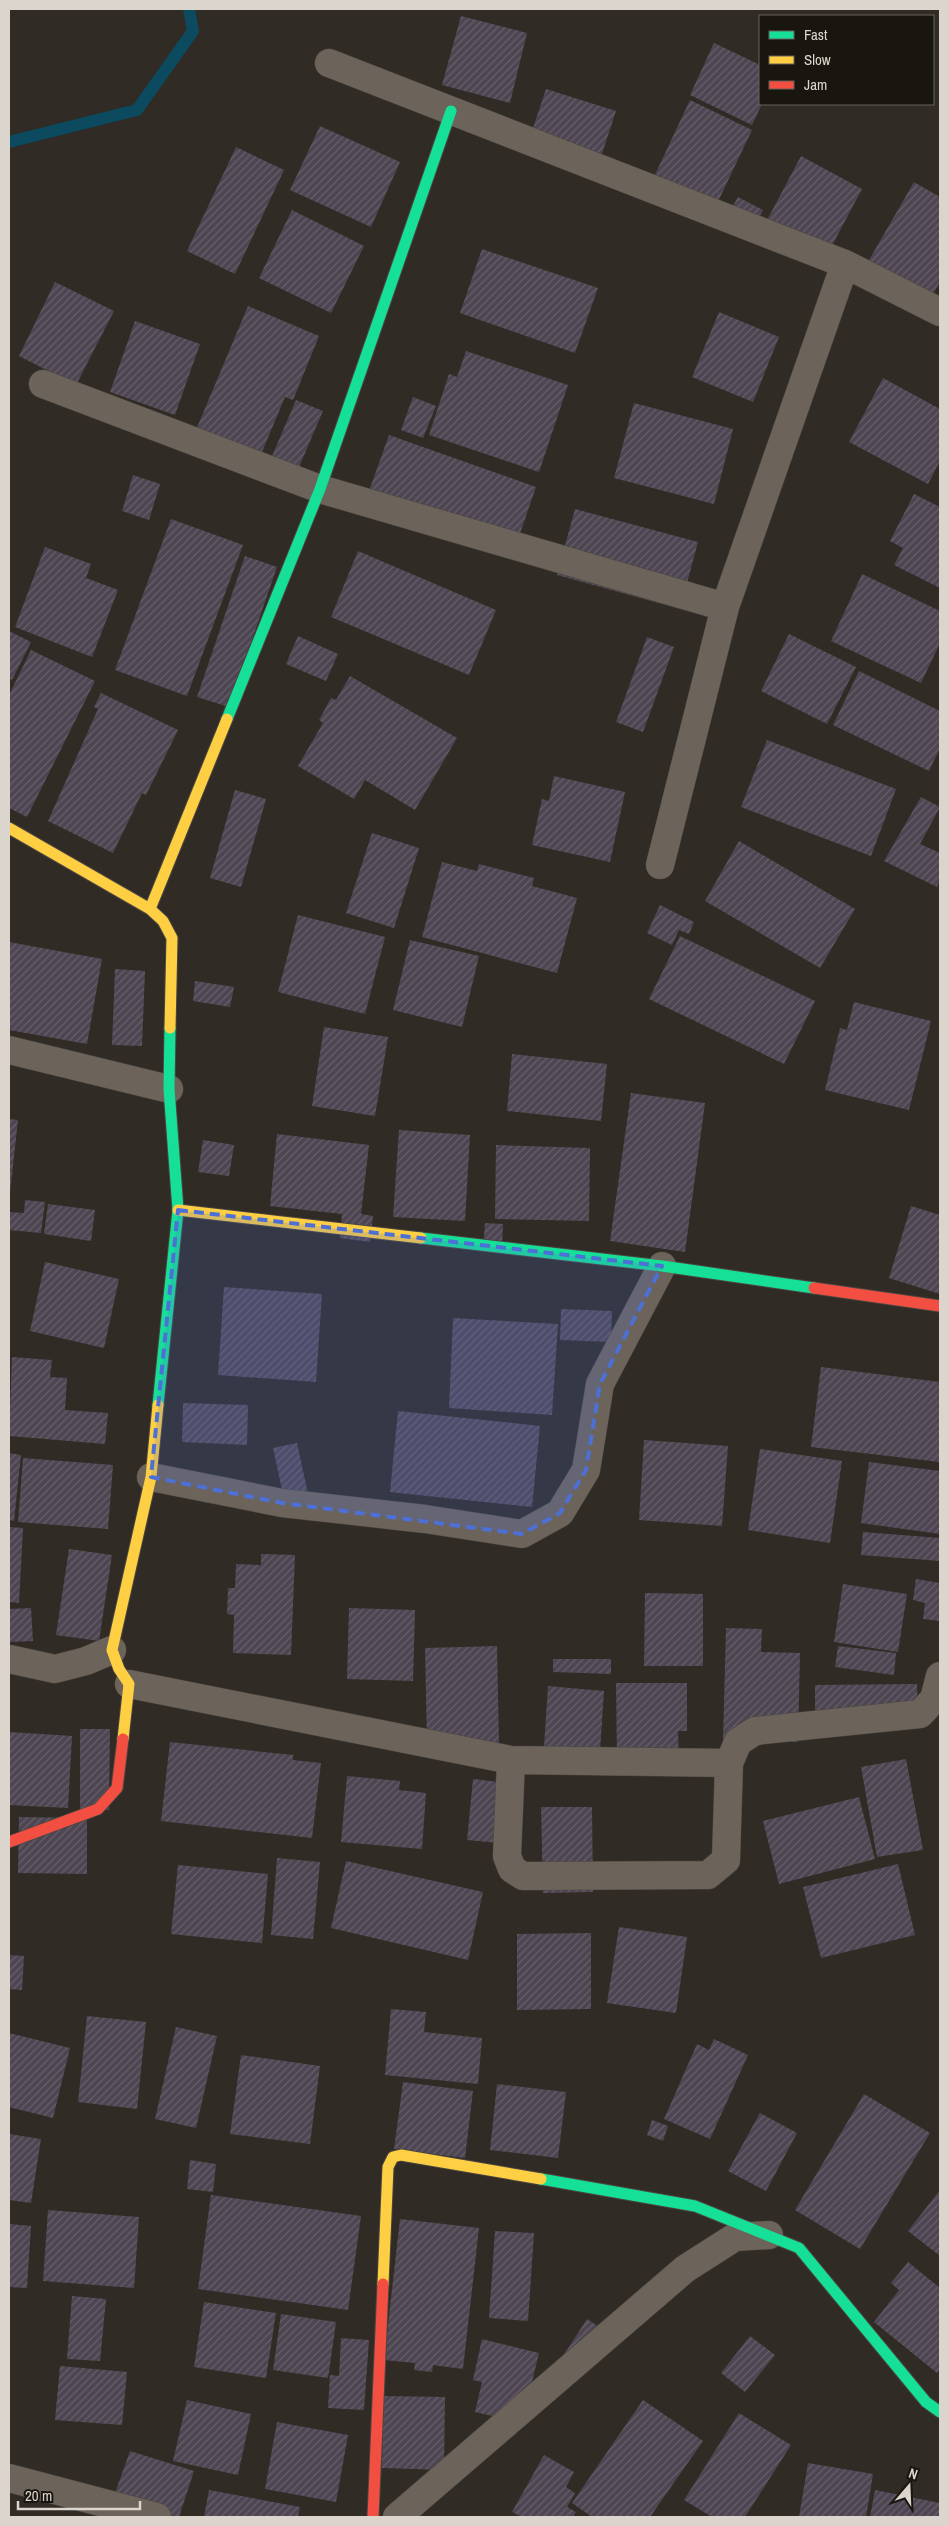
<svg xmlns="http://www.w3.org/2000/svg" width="949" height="2526" font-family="'Archivo Narrow',sans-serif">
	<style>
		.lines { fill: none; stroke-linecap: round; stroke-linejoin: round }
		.stream { stroke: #0c4a60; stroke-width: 12 }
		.building { fill: url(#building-hatch) }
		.street-casing { stroke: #4b4640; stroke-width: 29 }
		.fast-casing { stroke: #4b4640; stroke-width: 13 }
		.slow-casing { stroke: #4b4640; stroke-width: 13 }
		.jam-casing { stroke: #4b4640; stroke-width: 13 }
		.street { stroke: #6c635a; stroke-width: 28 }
		.fast { stroke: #16e098; stroke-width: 11 }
		.slow { stroke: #ffcf43; stroke-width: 11 }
		.jam { stroke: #f24e42; stroke-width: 11 }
		.marked { fill: #4c70d5; fill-opacity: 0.2; stroke: #4c70d5; stroke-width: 4; stroke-dasharray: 10 6; stroke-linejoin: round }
	</style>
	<defs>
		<pattern id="building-hatch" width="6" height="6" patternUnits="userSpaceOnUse" patternTransform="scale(1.25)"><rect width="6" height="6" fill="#4d4652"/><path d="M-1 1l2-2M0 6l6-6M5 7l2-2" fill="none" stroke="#66606a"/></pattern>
	</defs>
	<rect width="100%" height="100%" fill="#302b24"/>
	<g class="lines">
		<path class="stream" d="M 9,142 L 137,110 L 193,31 L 189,9"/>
	</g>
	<path class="building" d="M 461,16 L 527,33 L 510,103 L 442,85 Z
		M 714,43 L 760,65 L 760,104 L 762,104 L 752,125 L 690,95 Z
		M 546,89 L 616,111 L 597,169 L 527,146 Z
		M 690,100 L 752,130 L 714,210 L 652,181 Z
		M 320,126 L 400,162 L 371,227 L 290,190 Z
		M 236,147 L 284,170 L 235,274 L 187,251 Z
		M 801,156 L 862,189 L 826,257 L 765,224 Z
		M 914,182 L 940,197 L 940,282 L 924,310 L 861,274 Z
		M 738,197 L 763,210 L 747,239 L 722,225 Z
		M 292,210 L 364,246 L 331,313 L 259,278 Z
		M 482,249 L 598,288 L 575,353 L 460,313 Z
		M 55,282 L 114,311 L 76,385 L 19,356 Z
		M 248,306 L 319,336 L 293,400 L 285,397 L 257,464 L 193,437 Z
		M 719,312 L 779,337 L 753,402 L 692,377 Z
		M 135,321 L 200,344 L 175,415 L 110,392 Z
		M 466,351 L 568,385 L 539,472 L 429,435 L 449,374 L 457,377 Z
		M 883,378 L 940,409 L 940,461 L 928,484 L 849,442 Z
		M 413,397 L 436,406 L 423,438 L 401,430 Z
		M 296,400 L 323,411 L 290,488 L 263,477 Z
		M 634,403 L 733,429 L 714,504 L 614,478 Z
		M 389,435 L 536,487 L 512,557 L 364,505 Z
		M 133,475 L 160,484 L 149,520 L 122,511 Z
		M 914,494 L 940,507 L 940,588 L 894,565 L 903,548 L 890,541 Z
		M 575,509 L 698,542 L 680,609 L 557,575 Z
		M 171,519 L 243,545 L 187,696 L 115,670 Z
		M 45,547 L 91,564 L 86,578 L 118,590 L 92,657 L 15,627 Z
		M 358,551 L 496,610 L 469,675 L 331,617 Z
		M 245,556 L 277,567 L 229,707 L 197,697 Z
		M 862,574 L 940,611 L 940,643 L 921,683 L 831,641 Z
		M 9,631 L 31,642 L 12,680 L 9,678 Z
		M 789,634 L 856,667 L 827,724 L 761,691 Z
		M 298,636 L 338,654 L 326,681 L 286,664 Z
		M 647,637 L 674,647 L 643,732 L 616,722 Z
		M 31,650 L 95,681 L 27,817 L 9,808 L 9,695 Z
		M 859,671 L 940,711 L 940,748 L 929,771 L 833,725 Z
		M 350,676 L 457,738 L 415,810 L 365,780 L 354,799 L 298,766 L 323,723 L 319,720 L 331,698 L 336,700 Z
		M 101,693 L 178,730 L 146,795 L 142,793 L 113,853 L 48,821 L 98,709 L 94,707 Z
		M 767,740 L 896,789 L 871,856 L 741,807 Z
		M 554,776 L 625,792 L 610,862 L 532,845 L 542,799 L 549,801 Z
		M 235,790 L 266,799 L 241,887 L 210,878 Z
		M 921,797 L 940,807 L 920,844 L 940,853 L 940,879 L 937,887 L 884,861 Z
		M 372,833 L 419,848 L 394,928 L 346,913 Z
		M 739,841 L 855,909 L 820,968 L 705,901 Z
		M 442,862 L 477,871 L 479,864 L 534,878 L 532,886 L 577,898 L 557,973 L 422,937 Z
		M 660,905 L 694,922 L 689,934 L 679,930 L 672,945 L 647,933 Z
		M 298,915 L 385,937 L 365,1014 L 278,992 Z
		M 680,936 L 815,1001 L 784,1064 L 649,999 Z
		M 410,940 L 479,956 L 462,1027 L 393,1010 Z
		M 9,942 L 102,959 L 87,1044 L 9,1030 Z
		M 115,969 L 145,971 L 142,1046 L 112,1045 Z
		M 195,981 L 234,987 L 230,1007 L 193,1001 Z
		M 854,1002 L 931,1021 L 909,1110 L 825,1090 L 840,1028 L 847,1030 Z
		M 324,1027 L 388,1037 L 375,1116 L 312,1106 Z
		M 512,1054 L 607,1064 L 601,1121 L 507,1111 Z
		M 631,1093 L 705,1103 L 685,1252 L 610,1241 Z
		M 9,1119 L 18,1120 L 10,1193 L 9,1193 Z
		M 399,1130 L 470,1135 L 465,1221 L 393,1217 Z
		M 277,1134 L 369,1145 L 361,1214 L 373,1216 L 370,1242 L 340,1238 L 342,1214 L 270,1206 Z
		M 203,1140 L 234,1145 L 229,1176 L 198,1172 Z
		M 496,1145 L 590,1148 L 589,1221 L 495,1219 Z
		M 25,1200 L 45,1202 L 41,1233 L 9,1230 L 9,1212 L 24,1213 Z
		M 48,1204 L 95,1210 L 91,1241 L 44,1234 Z
		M 911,1206 L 940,1215 L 940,1294 L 889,1278 Z
		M 485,1223 L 503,1224 L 502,1250 L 483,1249 Z
		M 45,1262 L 119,1279 L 104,1348 L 30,1331 Z
		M 224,1287 L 322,1294 L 316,1382 L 218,1375 Z
		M 561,1309 L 612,1311 L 611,1342 L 560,1340 Z
		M 453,1318 L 558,1324 L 552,1415 L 449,1408 Z
		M 12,1357 L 52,1360 L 50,1377 L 67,1378 L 65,1410 L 108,1413 L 105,1444 L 9,1436 Z
		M 821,1367 L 940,1382 L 940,1462 L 811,1447 Z
		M 183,1403 L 248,1405 L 247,1445 L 182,1442 Z
		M 398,1411 L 540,1426 L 532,1507 L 390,1492 Z
		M 644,1440 L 728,1446 L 722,1526 L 639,1520 Z
		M 297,1443 L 311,1508 L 287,1513 L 273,1448 Z
		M 760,1449 L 842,1461 L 830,1543 L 748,1530 Z
		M 9,1453 L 21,1455 L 14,1521 L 9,1520 Z
		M 23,1458 L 113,1465 L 108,1529 L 18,1522 Z
		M 869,1462 L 940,1471 L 940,1534 L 861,1523 Z
		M 9,1527 L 23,1528 L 19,1603 L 9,1602 Z
		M 863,1532 L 940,1538 L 940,1561 L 861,1555 Z
		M 69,1549 L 112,1555 L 99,1641 L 56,1635 Z
		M 261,1554 L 295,1555 L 291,1655 L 233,1653 L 234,1615 L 227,1614 L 228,1588 L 235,1588 L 236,1564 L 261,1565 Z
		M 916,1579 L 940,1583 L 940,1621 L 923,1619 L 925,1603 L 913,1600 Z
		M 843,1584 L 907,1594 L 898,1652 L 834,1642 Z
		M 645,1593 L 703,1594 L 703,1666 L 644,1666 Z
		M 31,1608 L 33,1641 L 9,1642 L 9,1609 Z
		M 349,1608 L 415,1610 L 413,1681 L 347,1679 Z
		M 726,1628 L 762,1629 L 761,1652 L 800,1653 L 798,1742 L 723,1740 Z
		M 497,1646 L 499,1744 L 427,1745 L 425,1648 Z
		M 838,1646 L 896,1653 L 894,1675 L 835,1667 Z
		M 553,1659 L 611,1659 L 611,1674 L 553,1672 Z
		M 616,1683 L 687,1683 L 687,1731 L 678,1731 L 679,1763 L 617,1763 Z
		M 917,1684 L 918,1726 L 815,1728 L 815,1685 Z
		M 548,1686 L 604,1691 L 599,1766 L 543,1762 Z
		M 80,1729 L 110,1729 L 109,1810 L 80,1810 Z
		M 9,1732 L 72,1736 L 68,1808 L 9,1805 Z
		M 170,1742 L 293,1755 L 293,1760 L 321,1763 L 312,1838 L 161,1821 Z
		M 906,1759 L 923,1850 L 877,1857 L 861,1767 Z
		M 347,1776 L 400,1781 L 399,1790 L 426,1793 L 422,1849 L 341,1842 Z
		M 473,1779 L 516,1784 L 510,1844 L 467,1840 Z
		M 859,1797 L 875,1859 L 779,1884 L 763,1821 Z
		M 541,1807 L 592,1807 L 593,1892 L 543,1893 Z
		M 19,1817 L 87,1818 L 87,1874 L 18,1873 Z
		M 277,1858 L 320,1862 L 313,1939 L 271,1935 Z
		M 346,1861 L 483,1892 L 468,1960 L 331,1928 Z
		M 898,1864 L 915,1935 L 821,1958 L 803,1887 Z
		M 178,1865 L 268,1874 L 262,1943 L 171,1934 Z
		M 619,1927 L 687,1937 L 676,2013 L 607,2003 Z
		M 591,1933 L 591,2009 L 517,2010 L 517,1934 Z
		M 9,1955 L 24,1956 L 22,1990 L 9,1989 Z
		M 391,2009 L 426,2012 L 424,2032 L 482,2038 L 478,2084 L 385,2075 Z
		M 87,2016 L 146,2022 L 137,2109 L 78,2102 Z
		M 176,2027 L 217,2036 L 196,2128 L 155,2119 Z
		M 9,2033 L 70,2048 L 53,2118 L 9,2107 Z
		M 714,2039 L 748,2055 L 710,2139 L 664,2119 L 697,2044 L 709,2050 Z
		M 241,2055 L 320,2066 L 310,2144 L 230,2134 Z
		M 403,2082 L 473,2091 L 465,2158 L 394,2149 Z
		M 497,2084 L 566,2092 L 558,2158 L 490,2150 Z
		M 864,2094 L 930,2133 L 860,2249 L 795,2210 Z
		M 760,2113 L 797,2133 L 766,2191 L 728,2171 Z
		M 652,2120 L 668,2126 L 663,2141 L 647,2135 Z
		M 9,2134 L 41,2139 L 31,2203 L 9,2200 Z
		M 190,2160 L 216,2164 L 213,2192 L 187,2189 Z
		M 940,2190 L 940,2256 L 908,2231 Z
		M 211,2195 L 361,2216 L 348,2310 L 198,2289 Z
		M 48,2210 L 139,2217 L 134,2288 L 43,2281 Z
		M 400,2219 L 479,2228 L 463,2369 L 433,2365 L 432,2372 L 414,2370 L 415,2363 L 384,2360 Z
		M 9,2224 L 31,2226 L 27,2288 L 9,2287 Z
		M 495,2231 L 534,2233 L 528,2321 L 489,2318 Z
		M 908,2262 L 940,2288 L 940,2369 L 937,2373 L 874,2322 L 899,2290 L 891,2283 Z
		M 72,2296 L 106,2299 L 100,2361 L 67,2359 Z
		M 204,2302 L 276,2313 L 266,2378 L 194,2367 Z
		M 281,2314 L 336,2322 L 328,2378 L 273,2370 Z
		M 587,2319 L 608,2333 L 583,2369 L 563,2356 Z
		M 750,2336 L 775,2355 L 745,2392 L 721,2373 Z
		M 341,2338 L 369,2340 L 364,2410 L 328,2408 L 330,2375 L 339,2376 Z
		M 482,2339 L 539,2353 L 522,2423 L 475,2412 L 482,2382 L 473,2380 Z
		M 60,2366 L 127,2372 L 122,2425 L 55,2420 Z
		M 383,2396 L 445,2397 L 444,2470 L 382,2468 Z
		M 187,2400 L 251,2414 L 238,2475 L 173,2461 Z
		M 643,2400 L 703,2441 L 650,2517 L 592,2517 L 572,2503 Z
		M 739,2413 L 791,2445 L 745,2517 L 712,2517 L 684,2500 Z
		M 277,2422 L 348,2435 L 336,2502 L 265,2489 Z
		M 130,2451 L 194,2471 L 179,2517 L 169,2517 L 113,2499 Z
		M 544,2455 L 574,2472 L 566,2487 L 575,2493 L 567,2507 L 576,2512 L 573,2517 L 522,2517 L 512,2512 Z
		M 808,2463 L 873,2474 L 866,2517 L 799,2517 Z
		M 209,2490 L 300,2507 L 298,2517 L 204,2517 Z
		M 875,2490 L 940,2503 L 940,2517 L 870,2517 Z"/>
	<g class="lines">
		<g class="street-casing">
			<path id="street" d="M 329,63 L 845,264 L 940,312
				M 43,384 L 320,489 L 725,607
				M 660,865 L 725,607 L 845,264
				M 9,1050 L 169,1089
				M 151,1477 L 282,1503 L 425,1519 L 522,1534 L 560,1513 L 586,1470 L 600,1384 L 662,1266
				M 9,1659 L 55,1669 L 86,1661 L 112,1650
				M 129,1684 L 511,1760 L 729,1763
				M 511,1760 L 507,1856 L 512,1869 L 523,1876 L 708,1875 L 726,1860 L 729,1763 L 738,1742 L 755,1731 L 920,1714 L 934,1699 L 940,1676
				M 9,2478 L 157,2517
				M 397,2517 L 685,2269 L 735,2237 L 769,2235"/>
		</g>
		<g class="fast-casing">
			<path id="fast" d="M 227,719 L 320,489 L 451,111
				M 421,1238 L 662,1266 L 814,1288
				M 158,1405 L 178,1210 L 169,1089 L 170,1028
				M 541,2179 L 695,2206 L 799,2248 L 926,2402 L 940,2412"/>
		</g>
		<g class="slow-casing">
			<path id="slow" d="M 9,828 L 150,909 L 163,921 L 172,938 L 170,1028
				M 150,909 L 227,719
				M 178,1210 L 421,1238
				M 123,1739 L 129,1684 L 119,1669 L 112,1650 L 151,1477 L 158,1405
				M 383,2284 L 388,2167 L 393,2157 L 401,2155 L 541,2179"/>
		</g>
		<g class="jam-casing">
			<path id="jam" d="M 814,1288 L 940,1306
				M 9,1842 L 98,1809 L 117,1788 L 123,1739
				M 373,2517 L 383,2284"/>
		</g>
		<use href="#street" class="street"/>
		<use href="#fast" class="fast"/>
		<use href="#slow" class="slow"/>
		<use href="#jam" class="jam"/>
	</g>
	<path class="marked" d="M 178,1210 L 662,1266 L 600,1384 L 586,1470 L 560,1513 L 522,1534 L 282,1503 L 151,1477 Z"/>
	<rect width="949" height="2526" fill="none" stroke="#dbd5cd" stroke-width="20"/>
	<rect x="759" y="15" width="175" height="90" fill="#19150f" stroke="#67625b"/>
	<rect x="769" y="31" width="25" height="8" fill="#16e098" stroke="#67625b"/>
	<text x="804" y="40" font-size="15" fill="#dbd5cd">Fast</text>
	<rect x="769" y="56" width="25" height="8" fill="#ffcf43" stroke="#67625b"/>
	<text x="804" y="65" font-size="15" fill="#dbd5cd">Slow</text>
	<rect x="769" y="81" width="25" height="8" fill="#f24e42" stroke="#67625b"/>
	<text x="804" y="90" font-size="15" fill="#dbd5cd">Jam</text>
	<g transform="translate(909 2486) rotate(19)" stroke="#19150f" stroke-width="4" paint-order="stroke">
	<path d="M0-4L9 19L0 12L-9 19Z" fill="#dbd5cd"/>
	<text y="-8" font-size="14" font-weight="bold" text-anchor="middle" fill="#dbd5cd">N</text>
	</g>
	<path d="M18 2501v8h122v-8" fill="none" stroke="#dbd5cd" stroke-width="2.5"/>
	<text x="25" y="2501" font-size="15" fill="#dbd5cd" stroke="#19150f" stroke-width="4" paint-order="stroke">20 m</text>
</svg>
